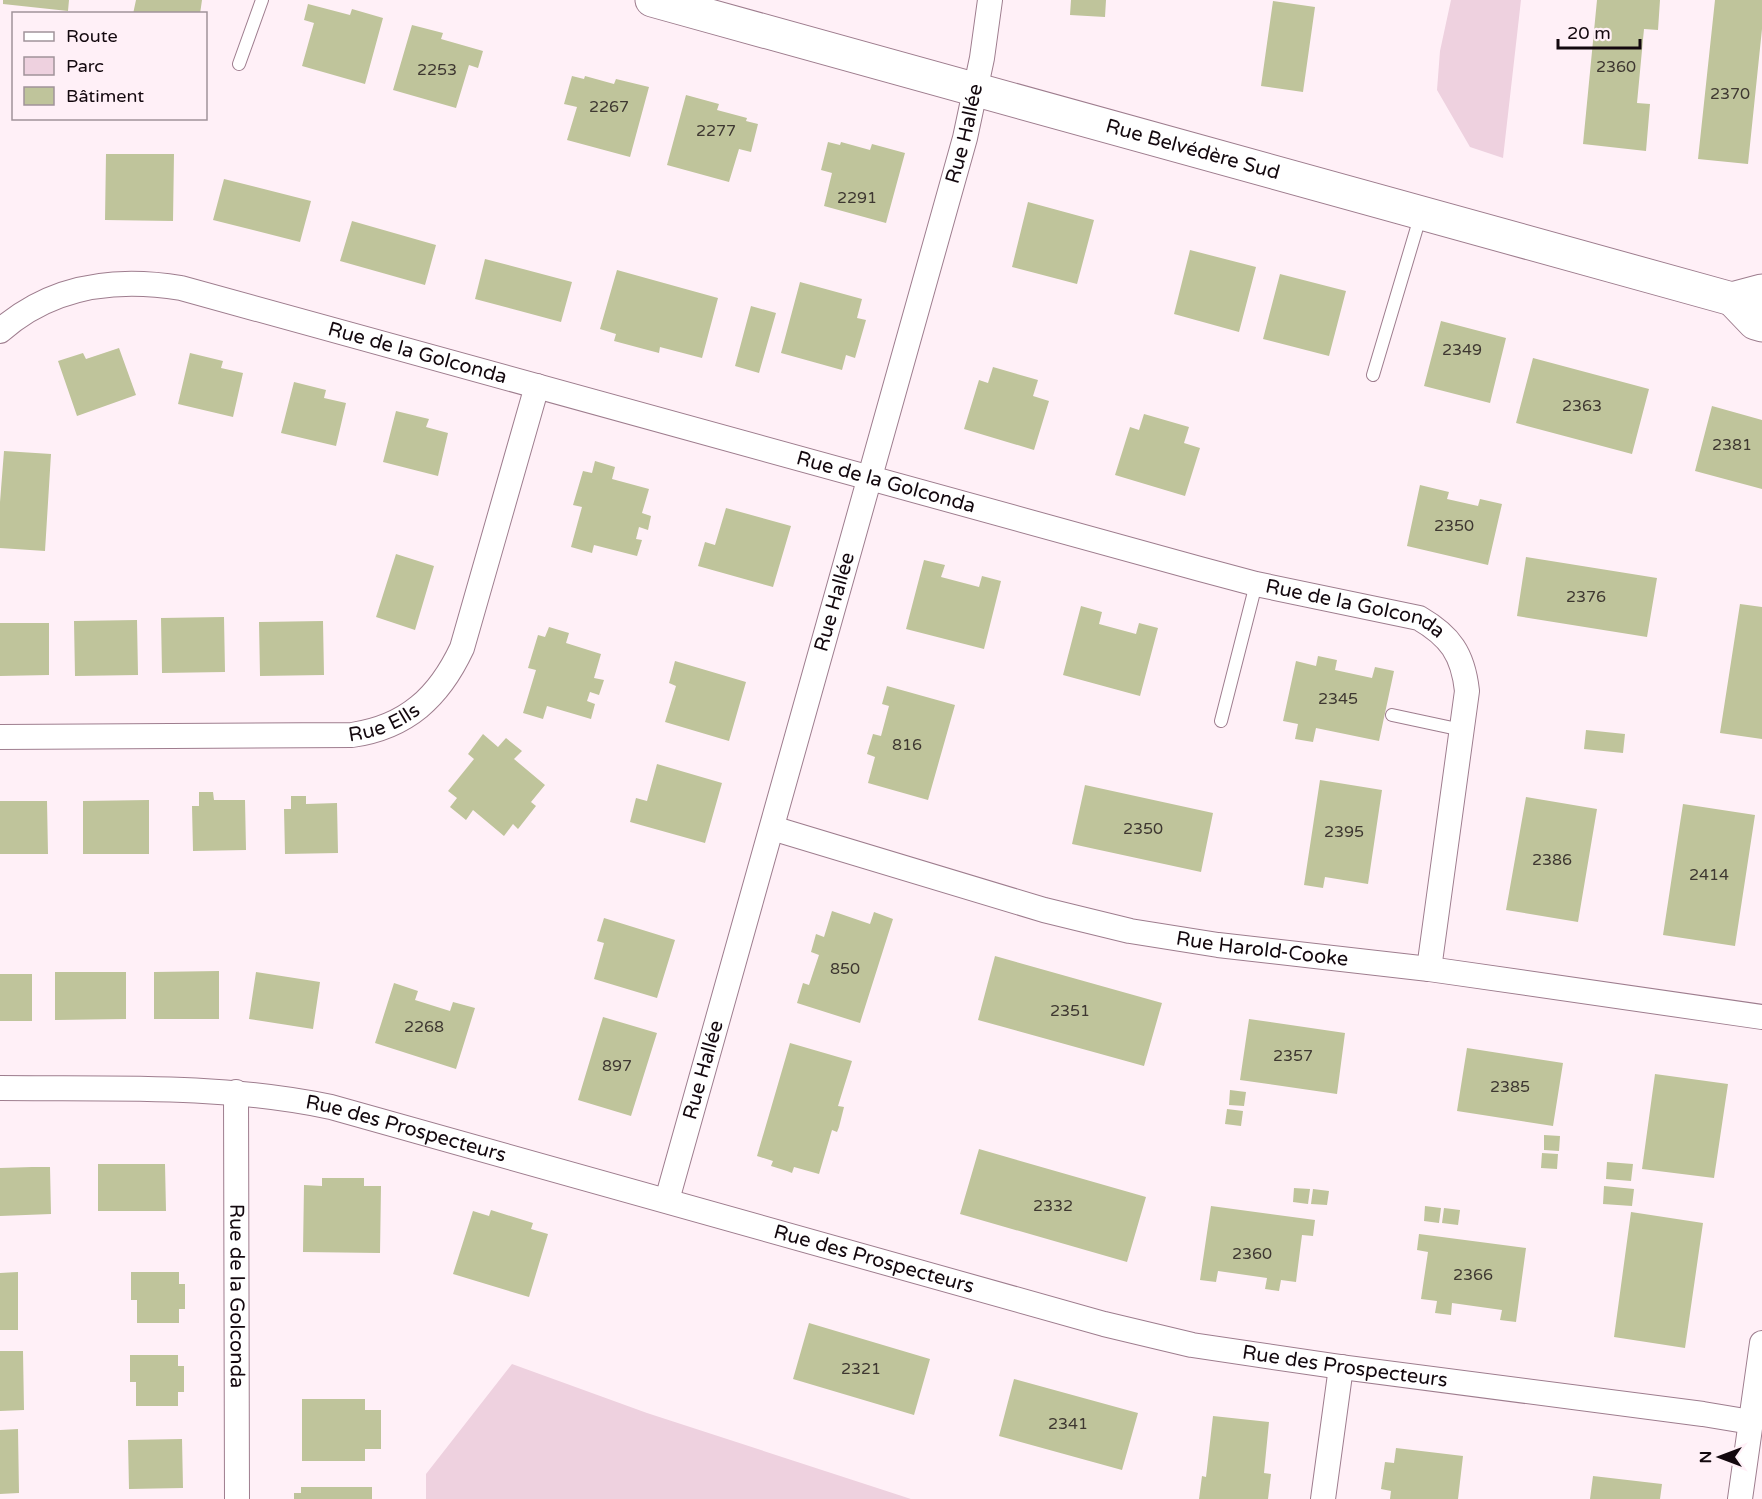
<svg xmlns="http://www.w3.org/2000/svg" width="1762" height="1499" font-family="'Varela Round',sans-serif">
	<style>
		.green { fill: #eed1df }
		.building { fill: #bfc49b }
		.lines { fill: none; stroke-linecap: round; stroke-linejoin: round }
		.lane-casing { stroke: #9e7d8e; stroke-width: 14 }
		.street-casing { stroke: #9e7d8e; stroke-width: 26 }
		.secondary-casing { stroke: #9e7d8e; stroke-width: 35 }
		.lane { stroke: #fff; stroke-width: 12 }
		.street { stroke: #fff; stroke-width: 24 }
		.secondary { stroke: #fff; stroke-width: 33 }
		.labels { text-anchor: middle; dominant-baseline: central; stroke-width: 6; stroke-linejoin: round; paint-order: stroke }
		.number-label { font-size: 16px; fill: #3e3731 }
		.street-label { font-size: 20px; fill: #13080e; stroke: #fff0f7 }
	</style>
	<rect width="100%" height="100%" fill="#fff0f7"/>
	<path class="green" d="M 1451,0 L 1521,0 L 1503,158 L 1470,147 L 1437,90 L 1440,51 Z
		M 512,1364 L 647,1413 L 911,1499 L 426,1499 L 426,1474 Z"/>
	<path class="building" d="M 3,0 L 69,0 L 68,11 L 3,4 Z
		M 136,0 L 202,0 L 200,14 L 133,14 Z
		M 1071,0 L 1106,0 L 1105,17 L 1070,15 Z
		M 1597,0 L 1660,0 L 1658,30 L 1644,29 L 1637,103 L 1650,104 L 1646,151 L 1583,144 Z
		M 1715,0 L 1762,0 L 1762,29 L 1748,164 L 1698,159 Z
		M 1273,1 L 1315,7 L 1303,92 L 1261,86 Z
		M 308,4 L 350,15 L 352,9 L 383,18 L 365,84 L 302,66 L 314,23 L 304,20 Z
		M 412,25 L 443,33 L 441,39 L 483,51 L 478,68 L 469,65 L 456,108 L 393,90 Z
		M 572,76 L 584,79 L 585,76 L 614,84 L 616,79 L 649,87 L 630,157 L 567,140 L 577,107 L 564,104 Z
		M 686,95 L 719,104 L 717,110 L 747,118 L 746,121 L 758,124 L 751,152 L 739,149 L 729,182 L 667,165 Z
		M 828,142 L 840,145 L 841,142 L 870,150 L 872,144 L 905,153 L 886,223 L 824,206 L 832,173 L 821,170 Z
		M 106,154 L 174,154 L 173,221 L 105,220 Z
		M 224,179 L 311,201 L 300,242 L 213,220 Z
		M 1028,202 L 1094,220 L 1077,284 L 1012,267 Z
		M 352,221 L 436,245 L 425,285 L 340,261 Z
		M 1190,250 L 1256,267 L 1239,332 L 1174,314 Z
		M 485,259 L 572,282 L 561,322 L 475,299 Z
		M 617,270 L 718,298 L 702,358 L 660,347 L 659,353 L 614,341 L 616,334 L 600,329 Z
		M 1280,274 L 1346,291 L 1329,356 L 1263,339 Z
		M 800,282 L 862,299 L 857,318 L 866,320 L 855,358 L 846,355 L 842,370 L 781,353 Z
		M 751,306 L 776,313 L 759,373 L 735,366 Z
		M 1441,321 L 1506,338 L 1490,403 L 1424,386 Z
		M 119,348 L 136,395 L 77,416 L 58,361 L 83,353 L 86,359 Z
		M 190,353 L 223,361 L 221,368 L 243,373 L 233,417 L 178,404 Z
		M 1533,358 L 1649,389 L 1632,454 L 1516,423 Z
		M 993,367 L 1038,380 L 1033,396 L 1049,401 L 1034,450 L 964,429 L 979,380 L 988,383 Z
		M 294,382 L 326,390 L 324,398 L 346,403 L 336,446 L 281,433 Z
		M 1712,406 L 1762,420 L 1762,489 L 1695,471 Z
		M 396,411 L 429,419 L 426,427 L 448,433 L 438,476 L 383,462 Z
		M 1144,414 L 1189,427 L 1184,443 L 1200,448 L 1185,496 L 1115,475 L 1130,427 L 1139,430 Z
		M 4,451 L 51,454 L 45,551 L 0,548 L 0,502 Z
		M 595,461 L 615,467 L 612,479 L 649,489 L 642,513 L 651,516 L 648,530 L 639,527 L 636,539 L 642,540 L 637,556 L 594,545 L 592,553 L 571,547 L 582,507 L 573,505 L 583,471 L 592,473 Z
		M 1420,485 L 1449,492 L 1447,499 L 1478,506 L 1480,499 L 1502,504 L 1488,565 L 1407,546 Z
		M 726,508 L 791,526 L 773,587 L 698,566 L 705,542 L 715,545 Z
		M 396,554 L 434,566 L 415,630 L 376,617 Z
		M 1526,557 L 1657,578 L 1647,637 L 1517,616 Z
		M 924,560 L 945,565 L 941,577 L 979,587 L 982,576 L 1001,581 L 984,649 L 906,629 Z
		M 1740,604 L 1762,607 L 1762,739 L 1720,733 Z
		M 1081,606 L 1102,612 L 1099,624 L 1136,634 L 1139,623 L 1158,628 L 1140,696 L 1063,675 Z
		M 224,617 L 225,672 L 162,673 L 161,618 Z
		M 137,620 L 138,675 L 75,676 L 74,621 Z
		M 323,621 L 324,675 L 260,676 L 259,622 Z
		M 0,623 L 49,623 L 49,675 L 0,676 Z
		M 549,627 L 569,633 L 566,643 L 601,654 L 594,678 L 604,680 L 599,695 L 590,692 L 587,701 L 595,704 L 591,719 L 547,706 L 543,719 L 523,713 L 536,670 L 528,668 L 538,635 L 545,637 Z
		M 1318,656 L 1337,660 L 1335,670 L 1372,678 L 1375,667 L 1394,671 L 1379,741 L 1316,728 L 1313,742 L 1295,739 L 1298,724 L 1283,721 L 1296,661 L 1316,666 Z
		M 675,661 L 746,682 L 729,741 L 665,722 L 676,686 L 669,683 Z
		M 887,686 L 955,705 L 928,800 L 868,783 L 875,757 L 867,754 L 873,734 L 881,736 L 889,706 L 882,704 Z
		M 1586,730 L 1625,734 L 1623,753 L 1584,749 Z
		M 483,734 L 498,747 L 506,738 L 522,751 L 514,759 L 545,785 L 531,802 L 536,806 L 518,829 L 513,824 L 504,836 L 473,810 L 466,820 L 450,807 L 457,798 L 448,791 L 474,759 L 468,754 Z
		M 657,764 L 722,783 L 705,843 L 630,822 L 636,798 L 647,801 Z
		M 1320,780 L 1382,790 L 1368,884 L 1325,877 L 1323,888 L 1304,885 Z
		M 1085,785 L 1213,813 L 1201,872 L 1072,844 Z
		M 199,792 L 213,792 L 214,800 L 245,800 L 246,850 L 193,851 L 192,806 L 199,806 Z
		M 291,796 L 306,796 L 306,804 L 337,803 L 338,853 L 285,854 L 284,809 L 291,809 Z
		M 1526,797 L 1597,809 L 1578,922 L 1506,910 Z
		M 149,800 L 149,854 L 83,854 L 83,801 Z
		M 0,801 L 47,801 L 48,854 L 0,854 Z
		M 1683,804 L 1755,815 L 1735,946 L 1663,935 Z
		M 832,911 L 870,924 L 874,912 L 893,919 L 860,1023 L 797,1003 L 803,983 L 809,985 L 819,955 L 811,952 L 816,934 L 824,937 Z
		M 604,918 L 675,940 L 657,998 L 594,979 L 604,943 L 597,941 Z
		M 995,956 L 1162,1003 L 1144,1066 L 978,1020 Z
		M 219,971 L 219,1019 L 154,1019 L 154,972 Z
		M 55,972 L 126,972 L 126,1019 L 55,1020 Z
		M 256,972 L 320,982 L 313,1029 L 249,1019 Z
		M 0,974 L 32,974 L 32,1021 L 0,1021 Z
		M 394,983 L 418,991 L 415,1000 L 450,1011 L 453,1002 L 475,1008 L 456,1069 L 375,1043 Z
		M 603,1017 L 657,1033 L 631,1116 L 578,1100 Z
		M 1249,1019 L 1345,1033 L 1337,1094 L 1240,1080 Z
		M 790,1043 L 852,1061 L 838,1106 L 844,1107 L 839,1127 L 837,1132 L 832,1130 L 819,1174 L 794,1167 L 792,1173 L 787,1171 L 771,1166 L 773,1161 L 757,1156 Z
		M 1467,1048 L 1563,1063 L 1553,1126 L 1457,1111 Z
		M 1655,1074 L 1728,1084 L 1714,1178 L 1642,1169 Z
		M 1230,1090 L 1246,1092 L 1244,1106 L 1229,1105 Z
		M 1227,1109 L 1243,1111 L 1241,1126 L 1225,1124 Z
		M 1544,1135 L 1560,1136 L 1559,1151 L 1544,1150 Z
		M 979,1149 L 1146,1197 L 1127,1262 L 960,1214 Z
		M 1542,1153 L 1558,1154 L 1557,1169 L 1541,1168 Z
		M 1607,1162 L 1633,1164 L 1631,1181 L 1606,1179 Z
		M 98,1164 L 165,1164 L 166,1211 L 98,1211 Z
		M 32,1167 L 50,1167 L 51,1214 L 0,1216 L 0,1168 Z
		M 322,1178 L 364,1178 L 364,1186 L 381,1186 L 380,1253 L 303,1252 L 304,1185 L 322,1186 Z
		M 1604,1186 L 1634,1189 L 1632,1206 L 1603,1204 Z
		M 1294,1188 L 1310,1189 L 1308,1204 L 1293,1202 Z
		M 1313,1189 L 1329,1191 L 1327,1205 L 1311,1204 Z
		M 1211,1206 L 1315,1220 L 1313,1236 L 1302,1235 L 1296,1282 L 1281,1280 L 1279,1291 L 1265,1289 L 1267,1278 L 1218,1271 L 1216,1282 L 1200,1280 Z
		M 1425,1206 L 1441,1208 L 1439,1223 L 1424,1221 Z
		M 1444,1208 L 1460,1210 L 1458,1225 L 1442,1223 Z
		M 491,1210 L 533,1223 L 531,1229 L 548,1234 L 529,1297 L 453,1274 L 473,1211 L 489,1216 Z
		M 1631,1212 L 1703,1223 L 1685,1348 L 1614,1337 Z
		M 1419,1234 L 1526,1248 L 1516,1322 L 1500,1320 L 1502,1310 L 1452,1303 L 1451,1315 L 1435,1313 L 1437,1301 L 1421,1299 L 1428,1252 L 1417,1250 Z
		M 18,1272 L 18,1330 L 0,1330 L 0,1273 Z
		M 131,1272 L 179,1272 L 179,1284 L 185,1284 L 185,1309 L 179,1309 L 179,1323 L 137,1323 L 137,1300 L 131,1300 Z
		M 809,1323 L 930,1359 L 914,1415 L 793,1379 Z
		M 0,1351 L 23,1351 L 24,1410 L 0,1411 Z
		M 130,1355 L 178,1355 L 178,1366 L 184,1366 L 184,1392 L 178,1392 L 178,1406 L 136,1406 L 136,1382 L 130,1382 Z
		M 1014,1379 L 1138,1413 L 1122,1470 L 999,1436 Z
		M 302,1399 L 365,1399 L 365,1410 L 381,1410 L 381,1449 L 365,1449 L 365,1461 L 302,1461 Z
		M 1213,1416 L 1269,1422 L 1264,1473 L 1271,1474 L 1268,1499 L 1199,1499 L 1202,1476 L 1206,1477 Z
		M 18,1429 L 19,1493 L 0,1494 L 0,1430 Z
		M 182,1439 L 183,1488 L 129,1489 L 128,1440 Z
		M 1396,1448 L 1463,1456 L 1458,1499 L 1390,1499 L 1391,1491 L 1381,1489 L 1385,1462 L 1394,1463 Z
		M 1593,1476 L 1662,1484 L 1660,1499 L 1590,1499 Z
		M 301,1487 L 372,1487 L 372,1499 L 294,1499 L 294,1493 L 301,1493 Z"/>
	<g class="lines">
		<g class="lane-casing">
			<path id="lane" d="M 239,64 L 262,0
				M 1373,375 L 1421,214
				M 1392,715 L 1462,730
				M 1221,721 L 1256,584"/>
		</g>
		<g class="street-casing">
			<g id="street">
				<path id="s1" d="M 0,331 C 52,285 115,277 181,288 L 1200,569 L 1256,584 L 1419,618 C 1450,636 1463,654 1467,691 L 1429,969"/>
				<path id="s2" d="M 0,737 L 352,735 C 407,727 439,697 462,648 L 537,386"/>
				<path id="s3" d="M 772,828 L 1044,910 L 1130,931 L 1218,945 L 1429,969 L 1762,1017"/>
				<path id="s4" d="M 0,1088 C 111,1089 222,1084 331,1107 L 1104,1324 L 1192,1345 L 1341,1367 L 1703,1414 L 1751,1422"/>
				<path id="s5" d="M 236,1092 L 237,1499"/>
				<path id="s6" d="M 667,1200 L 965,138 L 982,58 L 990,0"/>
				<path d="M 1323,1499 L 1341,1367"/>
				<path d="M 1740,1499 L 1762,1343"/>
			</g>
		</g>
		<g class="secondary-casing">
			<g id="secondary">
				<path id="s7" d="M 652,0 L 1732,299 L 1762,291"/>
				<path d="M 1732,299 L 1755,323 L 1762,325"/>
			</g>
		</g>
		<use href="#lane" class="lane"/>
		<use href="#street" class="street"/>
		<use href="#secondary" class="secondary"/>
	</g>
	<g class="labels">
		<g class="number-label">
			<text x="1616" y="67">2360</text>
			<text x="437" y="70">2253</text>
			<text x="1730" y="94">2370</text>
			<text x="609" y="107">2267</text>
			<text x="716" y="131">2277</text>
			<text x="857" y="198">2291</text>
			<text x="1462" y="350">2349</text>
			<text x="1582" y="406">2363</text>
			<text x="1732" y="445">2381</text>
			<text x="1454" y="526">2350</text>
			<text x="1586" y="597">2376</text>
			<text x="1338" y="699">2345</text>
			<text x="907" y="745">816</text>
			<text x="1143" y="829">2350</text>
			<text x="1344" y="832">2395</text>
			<text x="1552" y="860">2386</text>
			<text x="1709" y="875">2414</text>
			<text x="845" y="969">850</text>
			<text x="1070" y="1011">2351</text>
			<text x="424" y="1027">2268</text>
			<text x="1293" y="1056">2357</text>
			<text x="617" y="1066">897</text>
			<text x="1510" y="1087">2385</text>
			<text x="1053" y="1206">2332</text>
			<text x="1252" y="1254">2360</text>
			<text x="1473" y="1275">2366</text>
			<text x="861" y="1369">2321</text>
			<text x="1068" y="1424">2341</text>
		</g>
		<g class="street-label">
			<text stroke="none"><textPath href="#s6" startOffset="1107">Rue Hallée</textPath></text>
			<text stroke="none"><textPath href="#s7" startOffset="561">Rue Belvédère Sud</textPath></text>
			<text stroke="none"><textPath href="#s1" startOffset="438">Rue de la Golconda</textPath></text>
			<text stroke="none"><textPath href="#s1" startOffset="924">Rue de la Golconda</textPath></text>
			<text stroke="none"><textPath href="#s6" startOffset="621">Rue Hallée</textPath></text>
			<text stroke="none"><textPath href="#s1" startOffset="1410">Rue de la Golconda</textPath></text>
			<text stroke="none"><textPath href="#s2" startOffset="386">Rue Ells</textPath></text>
			<text stroke="none"><textPath href="#s3" startOffset="506">Rue Harold-Cooke</textPath></text>
			<text stroke="none"><textPath href="#s6" startOffset="135">Rue Hallée</textPath></text>
			<text stroke="none"><textPath href="#s4" startOffset="410">Rue des Prospecteurs</textPath></text>
			<text stroke="none"><textPath href="#s4" startOffset="896">Rue des Prospecteurs</textPath></text>
			<text stroke="none"><textPath href="#s5" startOffset="204">Rue de la Golconda</textPath></text>
			<text stroke="none"><textPath href="#s4" startOffset="1380">Rue des Prospecteurs</textPath></text>
		</g>
	</g>
	<rect x="12" y="12" width="195" height="108" fill="#fff0f7" stroke="#a1939a" stroke-width="1.5"/>
	<rect x="24" y="32" width="30" height="9" fill="#ffffff" stroke="#a1939a" stroke-width="1.5"/>
	<text x="66" y="42" font-size="18" fill="#13080e">Route</text>
	<rect x="24" y="57" width="30" height="18" fill="#eed1df" stroke="#a1939a" stroke-width="1.5"/>
	<text x="66" y="72" font-size="18" fill="#13080e">Parc</text>
	<rect x="24" y="87" width="30" height="18" fill="#bfc49b" stroke="#a1939a" stroke-width="1.5"/>
	<text x="66" y="102" font-size="18" fill="#13080e">Bâtiment</text>
	<g transform="translate(1720 1457) rotate(270)" stroke="#fff0f7" stroke-width="4.5" paint-order="stroke">
	<path d="M0-4.5L10 22L0 15L-10 22Z" fill="#13080e"/>
	<text y="-9" font-size="16" font-weight="bold" text-anchor="middle" fill="#13080e">N</text>
	</g>
	<path d="M1558 39v9h82v-9" fill="none" stroke="#13080e" stroke-width="3"/>
	<text x="1567" y="39" font-size="18" fill="#13080e" stroke="#fff0f7" stroke-width="4.5" paint-order="stroke">20 m</text>
</svg>
